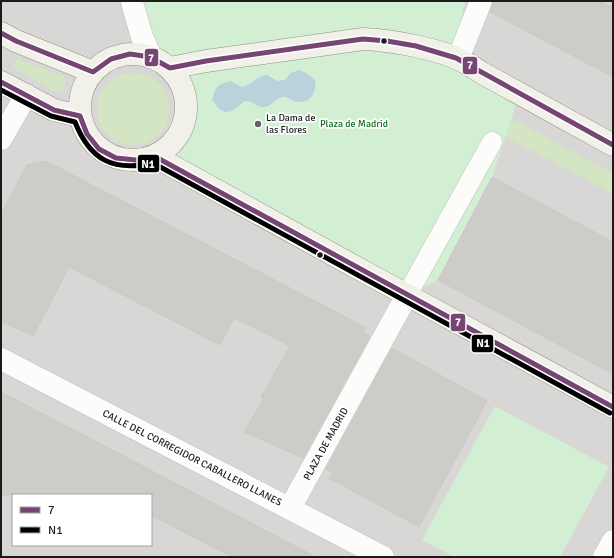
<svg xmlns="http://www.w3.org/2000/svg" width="614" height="558" font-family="Signika,sans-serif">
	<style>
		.residential { fill: #d8d7d5; fill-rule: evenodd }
		.grass { fill: #d4e5c4 }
		.park { fill: #d2efd4 }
		.water { fill: #b9d2db }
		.building { fill: #ceccc9; stroke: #ccc9c5 }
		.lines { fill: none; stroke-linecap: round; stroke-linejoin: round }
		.pedestrian-casing { stroke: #c2c2c0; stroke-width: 21 }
		.minor-casing { stroke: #c2c2c0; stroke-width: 23 }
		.secondary-casing { stroke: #8f917e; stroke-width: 23 }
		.pedestrian { stroke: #fcfcfb; stroke-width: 20 }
		.minor { stroke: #fcfcfb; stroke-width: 22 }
		.secondary { stroke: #f1f1e9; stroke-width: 22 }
		.bus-1-casing { stroke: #fff; stroke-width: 8 }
		.bus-2-casing { stroke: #fff; stroke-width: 8 }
		.bus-1 { stroke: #774573; stroke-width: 5 }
		.bus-2 { stroke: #000; stroke-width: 5 }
		.bus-dot { fill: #1b1b1b; stroke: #fff; stroke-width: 1.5 }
		.poi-dot { fill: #636361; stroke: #fff; stroke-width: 1.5 }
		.labels { text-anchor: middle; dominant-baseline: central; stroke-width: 3.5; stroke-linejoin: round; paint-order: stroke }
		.poi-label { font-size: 10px; fill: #1b1b1b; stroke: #fff; text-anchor: start }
		.park-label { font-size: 10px; fill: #136f1f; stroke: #fff }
		.street-label { font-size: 10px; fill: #1b1b1b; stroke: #fff }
		.line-badge { stroke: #fff; stroke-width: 1.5 }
		.badge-label { font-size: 11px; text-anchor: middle; font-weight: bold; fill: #fff }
	</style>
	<rect width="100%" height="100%" fill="#e9e8e4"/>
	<path class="residential" d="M 1,1 L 613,1 L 613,557 L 1,557 ZM 13,495 L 151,495 L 151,545 L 13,545 Z"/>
	<path class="grass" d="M 17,59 L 65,77 L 66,81 L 62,91 L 56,92 L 12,67 Z
		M97 109a36 36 0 1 1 72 0a36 36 0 1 1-72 0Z
		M 480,102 L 613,173 L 613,194 L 485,125 Z"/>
	<path class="park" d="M 132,1 L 464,1 L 458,59 L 520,93 L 492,177 L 438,280 L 407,295 L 154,156 C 159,153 166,150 170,145 C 190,124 191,89 169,68 C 164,63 157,60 151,57 Z
		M 495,406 L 609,467 L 560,557 L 454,557 L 422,540 Z"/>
	<path class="water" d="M 299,70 L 306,73 L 315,80 C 317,92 311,103 297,102 C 293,102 289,98 286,97 C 278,95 272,107 264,107 C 258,108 252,101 247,101 C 240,101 236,113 225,112 C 219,110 216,105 212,100 C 216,86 217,84 231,81 L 242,87 C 254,84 254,77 267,75 L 277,81 L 285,80 L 291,73 Z"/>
	<path class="building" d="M 493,1 L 598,1 L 613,7 L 613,77 L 490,12 Z
		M 46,161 L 365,327 L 363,332 L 370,336 L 303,458 L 244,432 L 264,399 L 261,397 L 290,346 L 234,318 L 220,345 L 69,267 L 33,336 L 1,321 L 1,214 L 27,165 Z
		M 492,177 L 613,242 L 613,374 L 438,280 Z
		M 392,348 L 487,401 L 419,527 L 329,478 L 333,472 L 326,469 Z
		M 1,392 L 118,453 L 316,557 L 232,557 L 151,515 L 151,495 L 1,495 Z"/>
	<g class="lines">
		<g class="pedestrian-casing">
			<path id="pedestrian" d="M 407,295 L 492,142"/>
		</g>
		<g class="minor-casing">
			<path id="minor" d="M 132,1 L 133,6 L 142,37 L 151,57
				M 458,59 L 481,1
				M 1,139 L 26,95
				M 1,359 L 383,557
				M 290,508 L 407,295
				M 604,557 L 613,541"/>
		</g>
		<g class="secondary-casing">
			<path id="secondary" d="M 1,33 L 16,41 L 93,72
				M80 107a53 53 0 1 1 106 0a53 53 0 1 1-106 0Z
				M 170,68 L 206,61 L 363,39 C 390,40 442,49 466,63 C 472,66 477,70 482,73 L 613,145
				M 1,82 L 54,110 L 80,116
				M 154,156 L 372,276 L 613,407"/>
		</g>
		<use href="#pedestrian" class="pedestrian"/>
		<use href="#minor" class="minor"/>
		<use href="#secondary" class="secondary"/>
		<g class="bus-1-casing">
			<path id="bus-1" d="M 1,33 L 16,41 L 93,72 L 111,59 L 130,54 L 150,57 L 170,68 L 206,61 L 363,39 L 387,41 L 416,46 L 456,58 L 613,145
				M 1,82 L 54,110 L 80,116 L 87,134 L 99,149 L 116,158 L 136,160 L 154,156 L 613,407"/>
		</g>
		<g class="bus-2-casing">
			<path id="bus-2" d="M 1,90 L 51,116 L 75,122 C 90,160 113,172 153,163 L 610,413"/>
		</g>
		<use href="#bus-1" class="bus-1"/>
		<use href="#bus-2" class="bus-2"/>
	</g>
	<g class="bus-dot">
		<circle cx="384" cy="41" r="3.5"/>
		<circle cx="320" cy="255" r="3.5"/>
	</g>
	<circle class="poi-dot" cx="258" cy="124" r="4"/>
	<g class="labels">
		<g class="poi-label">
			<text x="266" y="118">La Dama de<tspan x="266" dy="12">las Flores</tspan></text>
		</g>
		<g class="park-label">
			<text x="354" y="124">Plaza de Madrid</text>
		</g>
		<g class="street-label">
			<text transform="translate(326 444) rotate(-61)">PLAZA DE MADRID</text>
			<text transform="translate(192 458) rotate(27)">CALLE DEL CORREGIDOR CABALLERO LLANES</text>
		</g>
	</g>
	<g class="line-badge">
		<rect x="144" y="48" width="15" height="19" rx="4" fill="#774573"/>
		<rect x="462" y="56" width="16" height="19" rx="4" fill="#774573"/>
		<rect x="137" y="154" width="23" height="19" rx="4" fill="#000"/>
		<rect x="450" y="313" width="16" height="19" rx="4" fill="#774573"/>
		<rect x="471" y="334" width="23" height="19" rx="4" fill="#000"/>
	</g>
	<g class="badge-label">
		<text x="151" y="62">7</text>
		<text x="470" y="69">7</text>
		<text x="148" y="168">N1</text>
		<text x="458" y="326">7</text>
		<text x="483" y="347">N1</text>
	</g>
	<rect width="614" height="558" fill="none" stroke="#1b1b1b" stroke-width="4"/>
	<rect x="12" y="494" width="140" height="52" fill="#ffffff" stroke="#a4a4a4"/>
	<rect x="20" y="507" width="20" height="6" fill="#774573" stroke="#a4a4a4"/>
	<text x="48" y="514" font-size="12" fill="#1b1b1b">7</text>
	<rect x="20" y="527" width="20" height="6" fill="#000000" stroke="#a4a4a4"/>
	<text x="48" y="534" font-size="12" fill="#1b1b1b">N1</text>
</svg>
